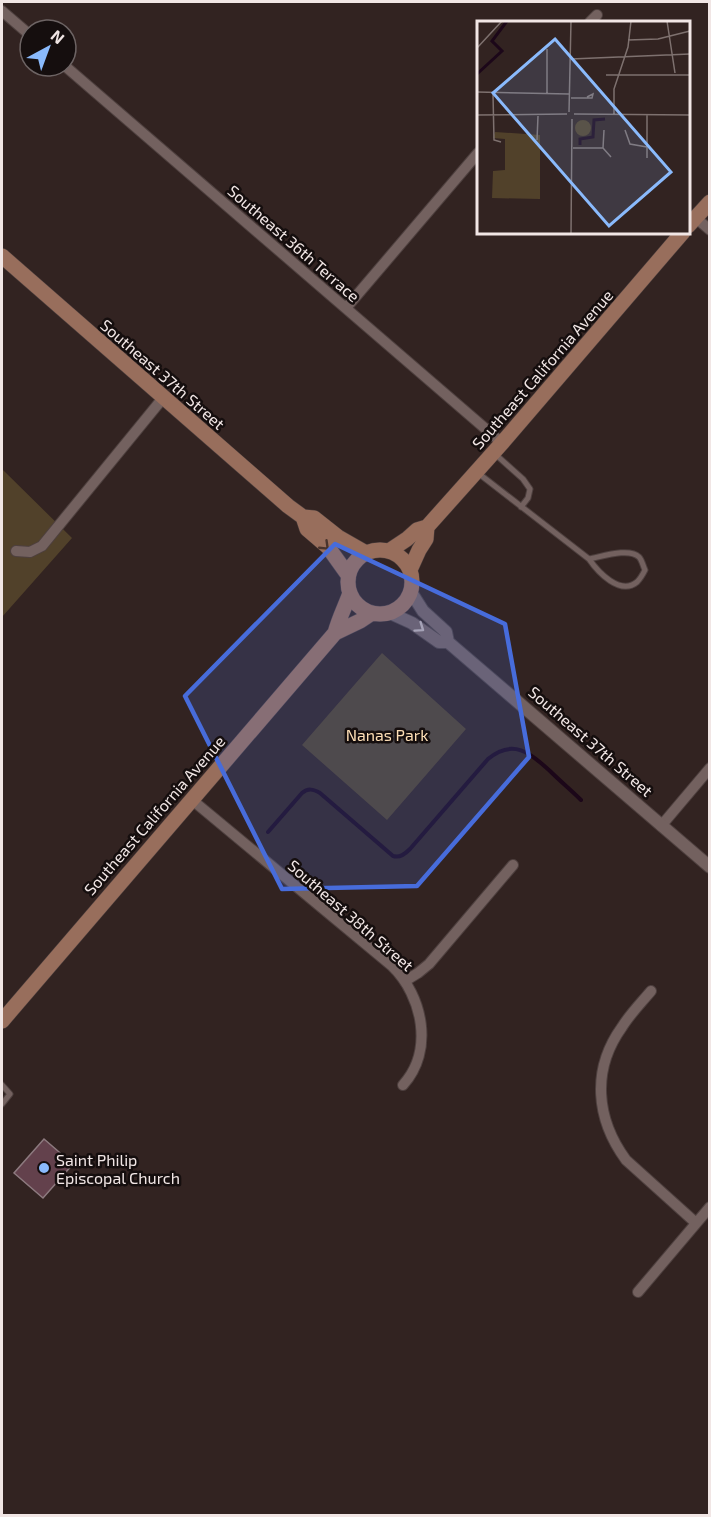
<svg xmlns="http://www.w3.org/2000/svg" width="711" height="1517" font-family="'Exo 2',sans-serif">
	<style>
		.green { fill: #51412a }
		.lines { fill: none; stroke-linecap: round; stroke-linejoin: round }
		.stream { stroke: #1c0719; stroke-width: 4 }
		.building { fill: #63414c; stroke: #8d7a7f; stroke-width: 1.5 }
		.service-casing { stroke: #4e403f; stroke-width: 7 }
		.minor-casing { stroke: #4e403f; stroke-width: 12 }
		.tertiary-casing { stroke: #4e403f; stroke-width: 14 }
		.secondary-casing { stroke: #4e403f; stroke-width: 16 }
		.service { stroke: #73615f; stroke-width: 5 }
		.minor { stroke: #73615f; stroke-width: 10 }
		.tertiary { stroke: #73615f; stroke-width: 12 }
		.secondary { stroke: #986e5c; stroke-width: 15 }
		.oneway { stroke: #49342d }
		.oneway2 { stroke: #bfb1af }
		.marked { fill: #476cdb; fill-opacity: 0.2; stroke: #476cdb; stroke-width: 4.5; stroke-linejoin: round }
		.poi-dot { fill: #8abafc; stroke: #150e0e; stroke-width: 2 }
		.labels { text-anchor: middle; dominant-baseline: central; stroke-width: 5; stroke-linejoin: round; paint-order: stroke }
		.street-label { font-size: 16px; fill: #f1e6e5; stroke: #150e0e }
		.park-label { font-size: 16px; fill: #fedfb6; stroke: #150e0e }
		.poi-label { font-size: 16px; fill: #f1e6e5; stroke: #150e0e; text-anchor: start }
		.inset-river { fill: none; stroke: #1c0719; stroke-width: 3 }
		.inset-road { fill: none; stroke: #7e716f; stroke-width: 1.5 }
		.view { fill: #8abafc; fill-opacity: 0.15; stroke: #8abafc; stroke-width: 3 }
		.inset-edge { fill: none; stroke: #f1e6e5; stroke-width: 3 }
	</style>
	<rect width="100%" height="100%" fill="#322321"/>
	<path class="green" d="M 2,469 L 72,538 L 2,617 Z
		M 382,653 L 466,729 L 387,820 L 302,745 Z"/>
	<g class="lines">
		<path class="stream" d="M 268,832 L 302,793 C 308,788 313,789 320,793 L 393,856 C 400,858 405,854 410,849 L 488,759 C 513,738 530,753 550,771 C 560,781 571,790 581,800"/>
	</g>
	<path class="building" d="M 44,1139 L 73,1164 L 43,1198 L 14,1173 Z"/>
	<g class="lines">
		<g class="service-casing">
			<path id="service" d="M 495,454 L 523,479 L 530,489 L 528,498 L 521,507
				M 478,473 L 589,559 C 598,572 620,596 637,582 C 640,579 643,574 645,570 C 643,566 642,560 639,557 C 629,547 601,557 589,559
				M 2,1085 L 10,1094 L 2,1104"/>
		</g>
		<g class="minor-casing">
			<path id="minor" d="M 2,11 L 30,35
				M 590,22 L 597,15
				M 65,66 L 502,443
				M 696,218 L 710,230
				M 346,308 L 478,153
				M 16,551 L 30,552 L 42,546 L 163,398
				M 191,799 L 392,966 C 423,996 434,1051 403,1085
				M 661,826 L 710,768
				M 405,981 L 418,973 L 429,964 L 513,865
				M 651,991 C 641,1003 630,1014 622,1027 C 591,1070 596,1119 626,1160 L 696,1223
				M 638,1292 L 710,1207"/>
		</g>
		<g class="tertiary-casing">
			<path id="tertiary" d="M 411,592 L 423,611 L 446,632 L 448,642 L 710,867
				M 390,613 L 412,623 L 439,642 L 448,642"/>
		</g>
		<g class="secondary-casing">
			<path id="secondary" d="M 688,226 L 710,202
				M 2,256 L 288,506 L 303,517 L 314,518 L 338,537 L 366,553
				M 303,517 L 307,529 L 328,547 L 348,575
				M348 582a32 32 0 1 1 64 0a32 32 0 1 1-64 0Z
				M 389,551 L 407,539 L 417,530 L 427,527 L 502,443 L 683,232
				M 410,570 L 419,550 L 426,539 L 427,527
				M 335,633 C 339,618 345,607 350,593
				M 2,1021 L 335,633 L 360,621 L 372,613"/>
		</g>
		<use href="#service" class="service"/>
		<use href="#minor" class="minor"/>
		<use href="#tertiary" class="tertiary"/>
		<use href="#secondary" class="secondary"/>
	</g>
	<defs><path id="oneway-chevron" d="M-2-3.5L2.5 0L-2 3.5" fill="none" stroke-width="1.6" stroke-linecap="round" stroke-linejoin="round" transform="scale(1.5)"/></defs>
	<use class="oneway" href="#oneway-chevron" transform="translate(325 546) rotate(44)"/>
	<use class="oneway2" href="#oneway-chevron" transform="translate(420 628) rotate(35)"/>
	<path class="marked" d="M 335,544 L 505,624 L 529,757 L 417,886 L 282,889 L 185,696 Z"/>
	<circle class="poi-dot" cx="44" cy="1168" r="6"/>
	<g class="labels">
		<g class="street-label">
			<text transform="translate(294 243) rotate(41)">Southeast 36th Terrace</text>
			<text transform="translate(542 369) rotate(-49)">Southeast California Avenue</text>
			<text transform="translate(163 374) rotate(41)">Southeast 37th Street</text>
			<text transform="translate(591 741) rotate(41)">Southeast 37th Street</text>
			<text transform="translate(154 815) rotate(-49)">Southeast California Avenue</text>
			<text transform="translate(351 915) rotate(41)">Southeast 38th Street</text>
		</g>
		<g class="park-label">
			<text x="387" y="734">Nanas Park</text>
		</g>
		<g class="poi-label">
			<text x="56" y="1159">Saint Philip<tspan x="56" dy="18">Episcopal Church</tspan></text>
		</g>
	</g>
	<g transform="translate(477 21)">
		<rect width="213" height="213" fill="#322321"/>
		<path d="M98 107a8 8 0 1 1 16 0a8 8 0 1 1-16 0ZM 18,111 L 63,114 L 63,178 L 15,177 L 16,150 L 28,149 L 28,118 L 16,117 Z" fill="#51412a"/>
		<path class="inset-river" d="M 0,53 L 25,30 L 15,20 L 30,0M 103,124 L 103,118 L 116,116 L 117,99 L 128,98"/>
		<path class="inset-road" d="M 190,0 L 198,52M 151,19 L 181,18 L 213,10M 0,27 L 25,0M 70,28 L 70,73M 94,38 L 213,33M 129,54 L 213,54M 0,71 L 92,73M 16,73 L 17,119 L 24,121M 94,77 L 115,77 L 116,73 L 110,76M 92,91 L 94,0M 97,93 L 213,94M 0,94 L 90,93M 137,94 L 137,68 L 151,26 L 154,0M 170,94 L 170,137M 148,109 L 153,123 L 170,126M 60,119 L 61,95M 96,127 L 126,127 L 134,136M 126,127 L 127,109M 94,213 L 95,98"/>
		<path class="view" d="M 78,18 L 194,151 L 132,205 L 16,72 Z"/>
		<rect width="213" height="213" class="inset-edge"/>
	</g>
	<rect width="711" height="1517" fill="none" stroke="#f1e6e5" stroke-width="6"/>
	<g transform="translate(48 48) rotate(41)"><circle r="28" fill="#150e0e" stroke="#6d6464" stroke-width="1.5"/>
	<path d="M0-4.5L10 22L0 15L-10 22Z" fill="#8abafc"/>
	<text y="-9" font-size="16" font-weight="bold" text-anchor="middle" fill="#f1e6e5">N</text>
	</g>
</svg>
